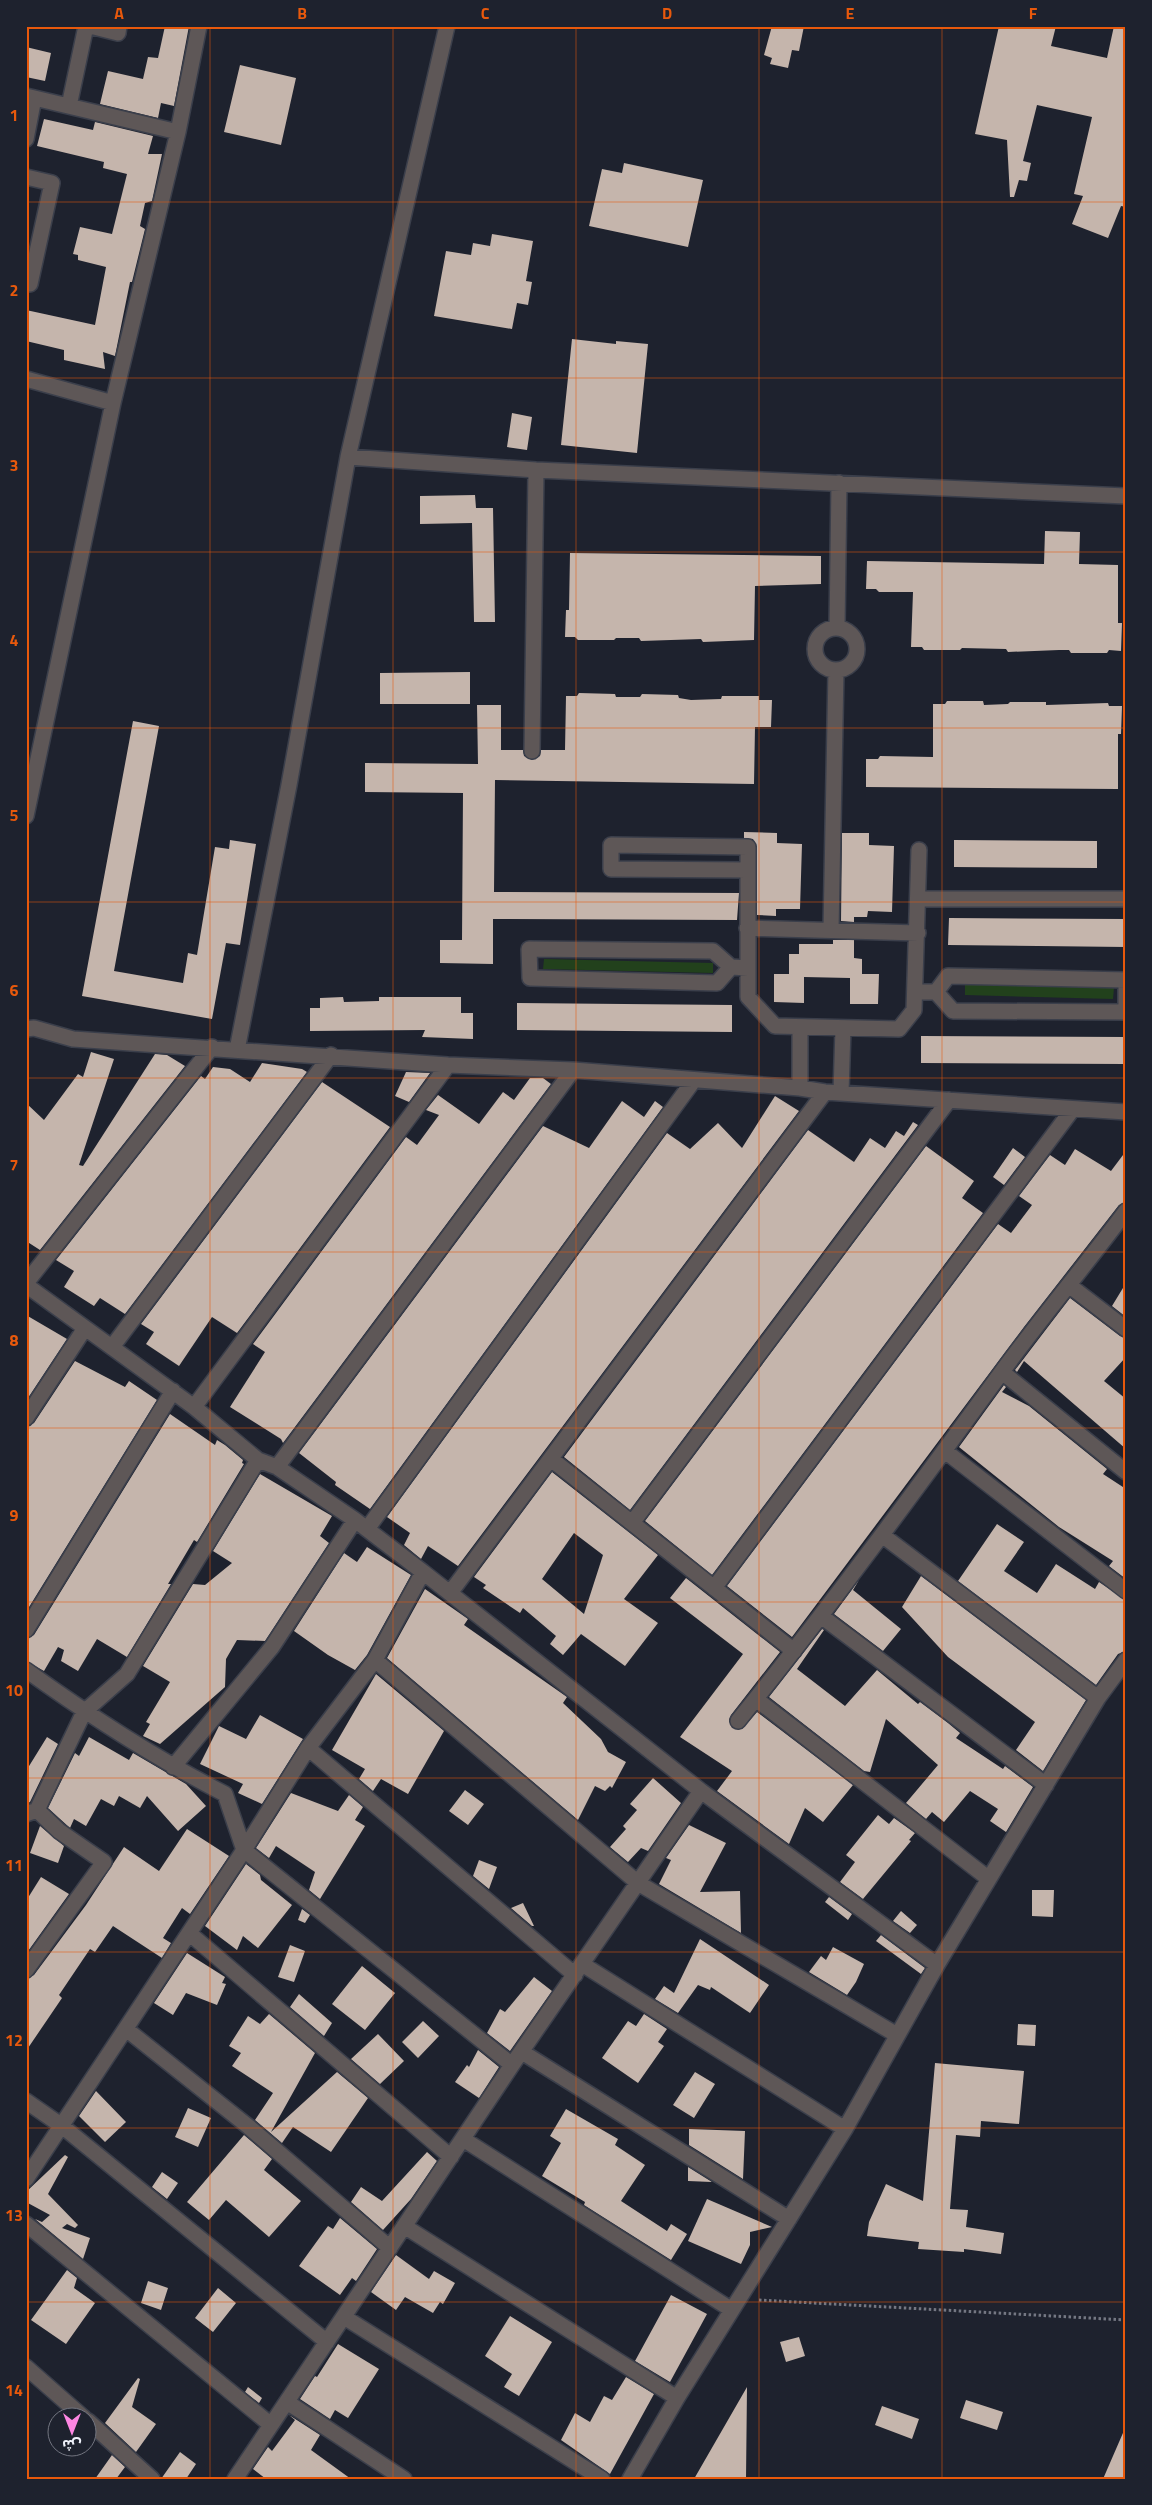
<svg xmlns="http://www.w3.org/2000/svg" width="1152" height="2505" font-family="'Titillium Web','Noto Sans Arabic',sans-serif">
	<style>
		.green { fill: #22411c }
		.building { fill: #c5b5ac; fill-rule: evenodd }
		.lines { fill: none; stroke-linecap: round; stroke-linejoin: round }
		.street-casing { stroke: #3b3f4b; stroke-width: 18 }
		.path { stroke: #747782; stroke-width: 3; stroke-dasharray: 2.5 2.5; stroke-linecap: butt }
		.street { stroke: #5e5757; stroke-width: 15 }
		.grid { fill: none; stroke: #e8590c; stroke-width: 1; stroke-opacity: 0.55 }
		.neatline { fill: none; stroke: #e8590c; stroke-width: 2 }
		.grid-label { font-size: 16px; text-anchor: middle; font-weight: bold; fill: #e8590c }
	</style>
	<rect width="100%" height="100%" fill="#1e222e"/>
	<path class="green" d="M 544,959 L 713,963 L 713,973 L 543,969 Z
		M 965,984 L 1114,988 L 1113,999 L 965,995 Z"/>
	<path class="building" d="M 165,26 L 189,26 L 174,106 L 161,103 L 158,118 L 100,104 L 108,71 L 143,79 L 148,57 L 158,58 Z
		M 772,26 L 804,26 L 799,51 L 792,50 L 788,68 L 770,64 L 772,58 L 764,55 Z
		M 999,26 L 1056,26 L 1051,46 L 1107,58 L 1114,26 L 1126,26 L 1126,207 L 1121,206 L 1108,238 L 1072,224 L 1083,196 L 1074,194 L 1092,117 L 1037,105 L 1023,161 L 1031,163 L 1027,181 L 1019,180 L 1014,197 L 1010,197 L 1007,140 L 975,134 Z
		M 26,47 L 51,53 L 45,81 L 26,77 Z
		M 240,65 L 296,78 L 281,145 L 224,132 Z
		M 44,119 L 93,130 L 95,122 L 153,136 L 148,154 L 162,154 L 152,201 L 145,203 L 140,226 L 145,229 L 132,282 L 130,282 L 115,356 L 103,352 L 105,369 L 64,360 L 64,350 L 26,341 L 26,310 L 95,325 L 106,267 L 78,260 L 78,255 L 73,254 L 80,227 L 112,234 L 127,174 L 103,168 L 104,162 L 37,146 Z
		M 624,163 L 703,180 L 688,247 L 589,226 L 602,169 L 622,173 Z
		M 492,234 L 533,241 L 526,281 L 532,282 L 528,305 L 517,303 L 512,329 L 434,316 L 446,251 L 471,255 L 473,243 L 490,246 Z
		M 572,339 L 616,344 L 616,341 L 648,344 L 637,453 L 561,445 Z
		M 512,413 L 532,417 L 527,450 L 507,447 Z
		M 475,495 L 476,508 L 493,508 L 495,622 L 474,622 L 472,523 L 420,524 L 420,496 Z
		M 1045,531 L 1080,532 L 1079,564 L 1118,565 L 1118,623 L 1122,623 L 1121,651 L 1109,650 L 1107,653 L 1071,653 L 1069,650 L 1059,650 L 1008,652 L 1006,649 L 962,648 L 960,650 L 924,650 L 922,647 L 911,647 L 913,592 L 879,592 L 876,589 L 866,589 L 867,561 L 1044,564 Z
		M 570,553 L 821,556 L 821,584 L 755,586 L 754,640 L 703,642 L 701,639 L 641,641 L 639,638 L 616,638 L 614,640 L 578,640 L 575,637 L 565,637 L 566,610 L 569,610 Z
		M 470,672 L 470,704 L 380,704 L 380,673 Z
		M 579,693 L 615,694 L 616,697 L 640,697 L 642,694 L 678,695 L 679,698 L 691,700 L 721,699 L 722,696 L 759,696 L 759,700 L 772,700 L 771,727 L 755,727 L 754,784 L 495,780 L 494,892 L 739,893 L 737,920 L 493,919 L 493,964 L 440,963 L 440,940 L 462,940 L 463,793 L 365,792 L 365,763 L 478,764 L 477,705 L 501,705 L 501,750 L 523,750 L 524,756 L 532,760 L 540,756 L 541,750 L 565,750 L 566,696 L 577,696 Z
		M 947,701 L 983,701 L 984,705 L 1008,704 L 1010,702 L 1046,702 L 1046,705 L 1108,703 L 1109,706 L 1122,706 L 1121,734 L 1118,734 L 1118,789 L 866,787 L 866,759 L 878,759 L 880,756 L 933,757 L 933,704 L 945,704 Z
		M 133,721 L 159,726 L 114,971 L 183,983 L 188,953 L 197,955 L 215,847 L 229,849 L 230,840 L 256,844 L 240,945 L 226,943 L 212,1019 L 82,996 Z
		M 744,832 L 777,833 L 777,843 L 802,844 L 800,909 L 776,909 L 776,916 L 757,915 L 757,847 L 753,839 L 744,838 Z
		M 842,833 L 869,833 L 869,845 L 894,846 L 892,912 L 868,911 L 867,917 L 854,917 L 854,922 L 841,921 Z
		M 954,840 L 1097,841 L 1097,868 L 954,867 Z
		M 949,918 L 1126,919 L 1126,947 L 948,945 Z
		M 833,940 L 854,940 L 854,958 L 862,959 L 862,974 L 879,974 L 878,1004 L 850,1004 L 850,978 L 804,977 L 804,1003 L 774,1002 L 774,974 L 789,974 L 789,954 L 799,954 L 799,944 L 833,944 Z
		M 343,997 L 344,1002 L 379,1001 L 379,997 L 461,997 L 461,1013 L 473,1013 L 473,1039 L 422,1037 L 425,1030 L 310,1031 L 310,1008 L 320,1008 L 320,998 Z
		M 517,1003 L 732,1005 L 732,1032 L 517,1030 Z
		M 921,1036 L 1126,1037 L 1126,1064 L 921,1063 Z
		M 91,1052 L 114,1059 L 79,1165 L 83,1166 L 155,1054 L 167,1055 L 185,1066 L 40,1250 L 26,1241 L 26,1103 L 44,1120 L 78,1074 L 83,1077 Z
		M 262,1063 L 302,1069 L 307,1072 L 125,1314 L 100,1298 L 94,1306 L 64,1287 L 74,1271 L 56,1260 L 201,1076 L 205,1079 L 213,1067 L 230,1069 L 250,1082 Z
		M 406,1072 L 430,1073 L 409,1102 L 395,1096 Z
		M 530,1078 L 543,1078 L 551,1084 L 283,1443 L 281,1439 L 230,1407 L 265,1352 L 253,1344 L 406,1137 L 417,1145 L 439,1115 L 426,1110 L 438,1095 L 479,1124 L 503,1092 L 514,1100 Z
		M 322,1082 L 390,1127 L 237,1333 L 212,1317 L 179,1366 L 146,1344 L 154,1332 L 141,1324 Z
		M 775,1096 L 799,1111 L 458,1566 L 428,1546 L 421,1559 L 404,1545 L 410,1533 L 387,1517 L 667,1133 L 690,1149 L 718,1123 L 742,1148 Z
		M 622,1101 L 644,1117 L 655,1101 L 663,1107 L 370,1509 L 335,1485 L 336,1482 L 299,1453 L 543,1126 L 589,1148 Z
		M 913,1122 L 918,1125 L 630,1510 L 564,1457 L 808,1130 L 854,1162 L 870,1138 L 885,1148 L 896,1131 L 904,1136 Z
		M 926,1146 L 974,1181 L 962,1198 L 983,1213 L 712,1575 L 645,1521 Z
		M 1013,1148 L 1025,1157 L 1004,1185 L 993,1177 Z
		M 1075,1149 L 1111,1171 L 1126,1151 L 1126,1202 L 1119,1205 L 1024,1327 L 792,1637 L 727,1586 L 998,1224 L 1011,1233 L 1032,1205 L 1019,1196 L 1050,1155 L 1065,1165 Z
		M 1126,1283 L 1126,1317 L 1112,1306 Z
		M 1070,1298 L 1120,1336 L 1126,1338 L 1126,1357 L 1104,1381 L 1126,1399 L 1126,1449 L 1024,1361 L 1017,1372 L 1015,1370 Z
		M 26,1315 L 67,1339 L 26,1401 Z
		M 75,1361 L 125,1387 L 129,1381 L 157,1400 L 26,1612 L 26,1427 L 34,1423 Z
		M 1004,1385 L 1006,1387 L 1002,1392 L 1029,1406 L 1107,1469 L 1103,1474 L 1126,1489 L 1126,1579 L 1109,1566 L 1113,1561 L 1059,1527 L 959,1447 Z
		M 170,1414 L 215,1445 L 217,1440 L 225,1445 L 243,1460 L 242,1463 L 244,1464 L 197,1542 L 194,1540 L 168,1584 L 171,1584 L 127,1657 L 97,1639 L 78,1671 L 61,1661 L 64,1650 L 58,1647 L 44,1671 L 26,1661 L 26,1639 L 34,1635 Z
		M 552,1472 L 658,1555 L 624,1599 L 658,1623 L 625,1666 L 581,1634 L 563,1655 L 550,1644 L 556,1636 L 523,1608 L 520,1613 L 483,1588 L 486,1585 L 474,1577 ZM 574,1533 L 603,1555 L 584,1614 L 542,1579 Z
		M 260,1474 L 332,1516 L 320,1536 L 329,1543 L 265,1641 L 237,1640 L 226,1659 L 225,1687 L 160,1744 L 143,1736 L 150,1724 L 146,1722 L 170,1682 L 143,1666 L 193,1584 L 205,1585 L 232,1563 L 213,1551 Z
		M 997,1524 L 1024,1542 L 1004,1571 L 1037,1593 L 1056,1564 L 1095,1589 L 1099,1582 L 1126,1600 L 1126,1651 L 1118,1654 L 1096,1685 L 958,1581 Z
		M 367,1547 L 411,1575 L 367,1655 L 355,1670 L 328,1655 L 294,1631 L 344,1553 L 357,1562 Z
		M 921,1576 L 1086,1700 L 1043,1771 L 1016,1750 L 1035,1722 L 948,1657 L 902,1607 Z
		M 686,1578 L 780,1652 L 731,1715 L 729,1720 L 732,1728 L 742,1729 L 757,1712 L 853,1785 L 823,1822 L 805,1808 L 789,1844 L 717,1791 L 732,1771 L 680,1737 L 743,1654 L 670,1598 Z
		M 859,1580 L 853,1590 L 901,1629 L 883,1651 L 834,1614 Z
		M 425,1589 L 468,1619 L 464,1625 L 567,1697 L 563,1703 L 601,1739 L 608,1752 L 626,1762 L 612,1788 L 610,1786 L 605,1791 L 595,1786 L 578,1820 L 387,1658 Z
		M 822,1629 L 824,1630 L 797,1669 L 845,1706 L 877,1670 L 918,1704 L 920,1702 L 948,1723 L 960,1733 L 956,1738 L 1003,1769 L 1005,1766 L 1033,1787 L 1006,1832 L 990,1821 L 998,1809 L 970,1791 L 944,1822 L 932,1812 L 926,1819 L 906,1803 L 938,1765 L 886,1719 L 870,1772 L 864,1771 L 769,1697 Z
		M 376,1674 L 444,1731 L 408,1794 L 381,1779 L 373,1791 L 359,1779 L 365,1769 L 332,1750 Z
		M 260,1715 L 303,1739 L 262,1804 L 238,1793 L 243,1784 L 200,1764 L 219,1726 L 246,1739 Z
		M 47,1737 L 58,1744 L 30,1802 L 26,1804 L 26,1771 Z
		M 89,1737 L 129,1760 L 133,1753 L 186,1784 L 206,1806 L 178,1831 L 147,1796 L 140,1808 L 119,1796 L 114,1806 L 101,1799 L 86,1826 L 74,1819 L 70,1828 L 48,1808 L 75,1753 L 79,1756 Z
		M 653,1778 L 681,1803 L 648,1851 L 641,1848 L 628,1862 L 610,1847 L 626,1829 L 623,1826 L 637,1810 L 630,1804 Z
		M 465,1790 L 484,1804 L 468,1825 L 449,1811 Z
		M 291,1793 L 338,1811 L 349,1795 L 363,1807 L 355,1820 L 365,1826 L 320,1899 L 309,1890 L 315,1872 L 276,1846 L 269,1858 L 256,1848 Z
		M 878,1815 L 889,1824 L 894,1818 L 915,1833 L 909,1840 L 911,1841 L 863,1899 L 840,1882 L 855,1862 L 846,1855 Z
		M 689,1825 L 726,1843 L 700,1892 L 740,1891 L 741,1933 L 659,1884 L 671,1860 L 666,1858 Z
		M 40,1826 L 64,1846 L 58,1863 L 30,1853 Z
		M 187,1829 L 229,1856 L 190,1914 L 182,1908 L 163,1938 L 171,1943 L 162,1958 L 113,1926 L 95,1952 L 90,1949 L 59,1995 L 62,1998 L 26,2051 L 26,1979 L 34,1975 L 86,1905 L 124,1847 L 159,1871 Z
		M 479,1860 L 497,1867 L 489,1889 L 473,1876 Z
		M 246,1864 L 260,1875 L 261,1880 L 292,1905 L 258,1948 L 243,1936 L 237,1950 L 205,1926 Z
		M 41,1877 L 69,1894 L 26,1954 L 26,1901 Z
		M 1032,1890 L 1054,1890 L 1053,1917 L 1032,1916 Z
		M 829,1897 L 852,1914 L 848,1920 L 825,1902 Z
		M 523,1903 L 534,1926 L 532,1926 L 511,1908 Z
		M 302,1909 L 310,1915 L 305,1923 L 298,1920 Z
		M 901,1911 L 917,1925 L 910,1933 L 893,1921 Z
		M 881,1935 L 925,1968 L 921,1974 L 876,1941 Z
		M 700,1939 L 769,1985 L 750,2013 L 711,1987 L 710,1990 L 698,1985 L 678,2013 L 655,1999 L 664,1986 L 674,1993 Z
		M 290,1945 L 305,1951 L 294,1982 L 278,1977 Z
		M 833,1947 L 864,1964 L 856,1982 L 847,1995 L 809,1972 L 821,1956 L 826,1960 Z
		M 187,1953 L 225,1977 L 222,1983 L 226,1984 L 217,2005 L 186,1993 L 173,2015 L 154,2003 Z
		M 362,1966 L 395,1993 L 365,2030 L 332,2004 Z
		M 534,1977 L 552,1991 L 510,2051 L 487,2033 L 500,2009 L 505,2012 Z
		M 299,1994 L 332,2023 L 324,2036 L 290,2007 Z
		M 269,2014 L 315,2053 L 271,2132 L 337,2072 L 368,2098 L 331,2152 L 293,2127 L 282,2143 L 255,2120 L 273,2093 L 232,2066 L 241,2053 L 229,2046 L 248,2016 L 260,2024 Z
		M 644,2014 L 667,2029 L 658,2042 L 664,2046 L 638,2083 L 602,2058 L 628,2021 L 636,2026 Z
		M 423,2021 L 439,2036 L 418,2058 L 402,2042 Z
		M 1018,2024 L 1036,2025 L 1035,2046 L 1017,2045 Z
		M 378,2034 L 404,2061 L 380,2084 L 351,2059 Z
		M 478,2050 L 499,2067 L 479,2098 L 455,2082 L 467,2065 L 469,2067 Z
		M 935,2063 L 1024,2071 L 1019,2124 L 981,2121 L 980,2137 L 956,2135 L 950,2209 L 968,2210 L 966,2227 L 1004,2233 L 1001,2254 L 964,2249 L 964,2252 L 918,2249 L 919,2242 L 867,2236 L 869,2222 L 886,2184 L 923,2201 Z
		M 695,2072 L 715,2084 L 694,2118 L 673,2105 Z
		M 96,2091 L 126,2122 L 105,2142 L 79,2116 Z
		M 188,2108 L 211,2118 L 198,2147 L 175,2137 Z
		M 566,2109 L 618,2139 L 615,2145 L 645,2165 L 621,2201 L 667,2231 L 671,2224 L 687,2234 L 671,2260 L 584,2205 L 585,2202 L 542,2176 L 561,2143 L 550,2136 Z
		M 689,2129 L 745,2131 L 743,2179 L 689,2145 Z
		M 244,2135 L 272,2159 L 264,2170 L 301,2201 L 269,2237 L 226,2200 L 209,2220 L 187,2202 Z
		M 427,2152 L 437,2161 L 411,2199 L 383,2230 L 351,2202 L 361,2187 L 382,2201 Z
		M 65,2155 L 68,2157 L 48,2194 L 78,2225 L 75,2228 L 67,2224 L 62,2228 L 90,2238 L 83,2259 L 35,2219 L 42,2222 L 50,2215 L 26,2202 L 26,2192 Z
		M 688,2167 L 712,2182 L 688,2181 Z
		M 162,2172 L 178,2183 L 167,2199 L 152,2187 Z
		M 707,2199 L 772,2227 L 750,2232 L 750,2245 L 741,2264 L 688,2241 Z
		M 340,2218 L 377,2249 L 356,2281 L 352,2278 L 340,2295 L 299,2266 L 328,2226 L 333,2229 Z
		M 396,2255 L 429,2279 L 434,2271 L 455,2283 L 443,2304 L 440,2302 L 433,2313 L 405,2297 L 396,2310 L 371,2292 Z
		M 67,2270 L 77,2278 L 74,2288 L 95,2303 L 66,2344 L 31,2320 Z
		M 148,2281 L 168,2288 L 161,2310 L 141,2303 Z
		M 218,2288 L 236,2303 L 213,2332 L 195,2318 Z
		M 671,2295 L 707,2314 L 670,2382 L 635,2361 Z
		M 510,2316 L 552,2342 L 519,2396 L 504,2387 L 512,2374 L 485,2356 Z
		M 799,2337 L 805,2356 L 786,2362 L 780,2342 Z
		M 338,2344 L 379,2369 L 348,2418 L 335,2410 L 330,2419 L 300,2399 L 315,2376 L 317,2377 Z
		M 626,2377 L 654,2394 L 610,2474 L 561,2440 L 575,2413 L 590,2422 L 604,2396 L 612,2400 Z
		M 138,2378 L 140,2379 L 132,2407 L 156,2424 L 136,2452 L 105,2423 Z
		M 248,2387 L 262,2398 L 259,2403 L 245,2392 Z
		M 747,2387 L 746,2479 L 694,2479 Z
		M 966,2400 L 1003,2412 L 997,2430 L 960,2418 Z
		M 882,2406 L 919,2419 L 912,2439 L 875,2425 Z
		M 289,2415 L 320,2435 L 311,2450 L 351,2479 L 266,2479 L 253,2469 L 268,2447 L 272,2451 L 295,2420 Z
		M 1126,2426 L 1126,2479 L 1103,2479 Z
		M 180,2452 L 196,2464 L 186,2479 L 161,2479 Z
		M 112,2455 L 125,2467 L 116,2479 L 95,2479 Z"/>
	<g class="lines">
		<g class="street-casing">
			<path id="street" d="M 90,26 L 118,33 L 119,26
				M 26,96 L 178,132
				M 69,106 L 86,26
				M 26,139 L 34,98
				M 26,177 L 52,183 L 30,284 L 26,283
				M 26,379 L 113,403
				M 348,457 L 447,26
				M815 649a21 21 0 1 1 42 0a21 21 0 1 1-42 0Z
				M 837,628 L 839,483
				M 532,751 L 536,470
				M 26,816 L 113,403 L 178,132 L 199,26
				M 748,870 L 611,869 L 611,845 L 748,847 C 748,897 748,947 748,997 L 775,1026 L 899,1029 L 914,1010 L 919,850
				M 918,899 L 1126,899
				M 747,928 L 918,933
				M 831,930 L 836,670
				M 731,967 L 713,951 L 529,949 L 530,978 L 717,983 L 731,967 L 748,968
				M 915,992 L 936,992 L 953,1011 L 1126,1012 L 1126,980 L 948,976 L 936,992
				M 26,1029 L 34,1028 L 73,1039 L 448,1065 L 573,1070 L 800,1088 L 825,1092 L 1126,1112
				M 237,1050 L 289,785 L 348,457 L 536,470 L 1126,496
				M 800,1088 L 800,1027
				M 841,1093 L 843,1028
				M 26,1283 L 212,1047
				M 26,1285 L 194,1407 L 258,1460 L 277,1467 L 355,1520 L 423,1572 L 375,1660 L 308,1748 L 244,1850 L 26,2179
				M 1070,1286 L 1126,1329
				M 112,1347 L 331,1055
				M 1002,1372 L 1126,1472
				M 194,1407 L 448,1065
				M 26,1418 L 85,1328
				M 945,1451 L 1126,1591
				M 551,1459 L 794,1651
				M 277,1467 L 573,1070
				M 632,1523 L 949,1100
				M 367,1529 L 694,1080
				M 882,1535 L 1098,1698
				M 714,1588 L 1072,1110
				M 450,1593 L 825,1092
				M 821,1616 L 1046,1785
				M 26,1630 L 173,1391
				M 375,1660 L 638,1883 L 897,2035
				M 26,1670 C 90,1716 155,1758 225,1794 L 244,1850 L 512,2065
				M 756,1699 L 989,1879
				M 738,1721 C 829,1608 915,1491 1001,1373 C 1041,1318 1085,1266 1126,1211
				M 308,1748 L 575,1975
				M 173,1767 L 272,1647 L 355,1520
				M 26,1814 L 37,1810 L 84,1712 L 127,1674 L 258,1460
				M 189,1933 L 451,2157
				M 582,1964 L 845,2129
				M 937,1965 L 1098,1698 L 1126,1660
				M 26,1970 L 104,1862 L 59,1831 L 37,1810
				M 126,2029 L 249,2127 L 390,2248
				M 522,2052 L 789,2219
				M 26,2101 L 62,2126 L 327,2342
				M 463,2139 L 732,2310
				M 26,2224 L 271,2425
				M 404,2226 L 677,2398
				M 344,2317 L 602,2479
				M 26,2367 L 84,2418
				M 287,2402 L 404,2479
				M 88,2421 L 152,2479
				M 235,2479 L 512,2065 L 701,1791 L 423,1572
				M 630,2479 L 677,2398 L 845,2129 L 937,1965 L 701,1791"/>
		</g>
		<path class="path" d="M 759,2300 L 1126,2320"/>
		<use href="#street" class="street"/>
	</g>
	<path class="grid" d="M 210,26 L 210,2479M 393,26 L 393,2479M 576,26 L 576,2479M 759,26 L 759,2479M 942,26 L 942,2479M 26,202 L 1126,202M 26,378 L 1126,378M 26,552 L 1126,552M 26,728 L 1126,728M 26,902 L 1126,902M 26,1078 L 1126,1078M 26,1252 L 1126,1252M 26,1428 L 1126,1428M 26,1602 L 1126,1602M 26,1778 L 1126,1778M 26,1952 L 1126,1952M 26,2128 L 1126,2128M 26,2302 L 1126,2302"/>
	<rect width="1152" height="2505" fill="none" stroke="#1e222e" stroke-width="55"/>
	<g transform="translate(72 2432) rotate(180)"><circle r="24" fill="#1e222e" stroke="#727580"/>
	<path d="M0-4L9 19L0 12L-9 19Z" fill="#fd86e2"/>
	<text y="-8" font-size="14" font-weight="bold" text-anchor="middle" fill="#eff2fa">ش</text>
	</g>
	<rect x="28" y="28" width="1096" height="2450" class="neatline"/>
	<g class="grid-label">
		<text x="119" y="19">A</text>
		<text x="302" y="19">B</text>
		<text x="485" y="19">C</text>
		<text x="667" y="19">D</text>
		<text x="850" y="19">E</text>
		<text x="1033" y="19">F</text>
		<text x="14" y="121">1</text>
		<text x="14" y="296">2</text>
		<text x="14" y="471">3</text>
		<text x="14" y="646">4</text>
		<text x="14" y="821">5</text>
		<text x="14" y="996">6</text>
		<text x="14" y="1171">7</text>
		<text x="14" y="1346">8</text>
		<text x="14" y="1521">9</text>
		<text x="14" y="1696">10</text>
		<text x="14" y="1871">11</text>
		<text x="14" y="2046">12</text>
		<text x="14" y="2221">13</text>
		<text x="14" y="2396">14</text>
	</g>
</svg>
